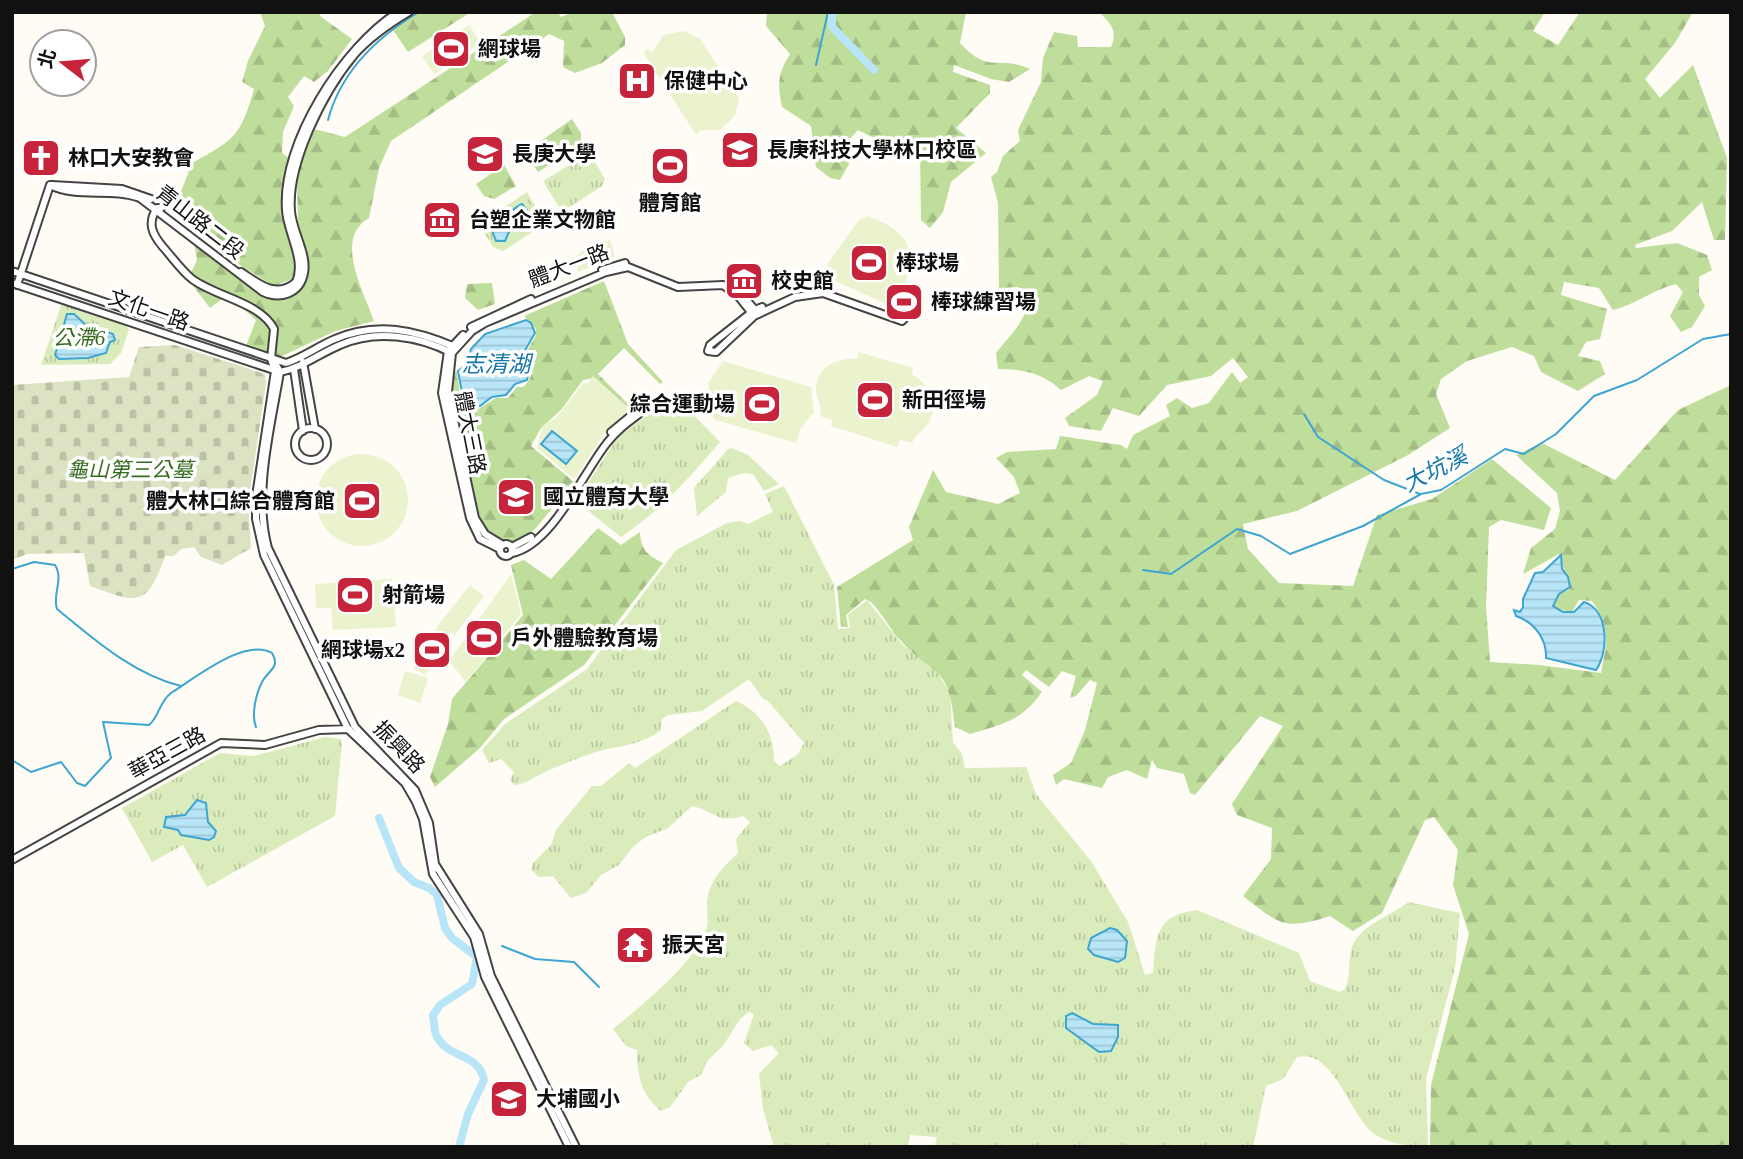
<svg xmlns="http://www.w3.org/2000/svg" width="1743" height="1159" font-family="'Times New Roman','Noto Sans TC',serif">
	<style>
		.grass { fill: url(#grass-tufts) }
		.forest { fill: url(#forest-firs) }
		.cemetery { fill: url(#cemetery-stones) }
		.pitch { fill: #eaf3ce }
		.water { fill: url(#water-rules); stroke: #3da5d1; stroke-width: 2 }
		.lines { fill: none; stroke-linecap: round; stroke-linejoin: round }
		.stream { stroke: #3da5d1; stroke-width: 2 }
		.river { stroke: #b8e6f8; stroke-width: 8 }
		.minor-casing { stroke: #444; stroke-width: 10 }
		.minor { stroke: #fff; stroke-width: 6 }
		.labels { text-anchor: middle; dominant-baseline: central; stroke-width: 7; stroke-linejoin: round; paint-order: stroke }
		.poi-label { font-size: 21px; font-weight: bold; fill: #111; stroke: #fff; text-anchor: start }
		.street-label { font-size: 21px; fill: #111; stroke: #fff }
		.park-label { font-size: 21px; font-style: italic; fill: #366c1e; stroke: #fff }
		.water-label { font-size: 23px; font-style: italic; fill: #1576a8; stroke: #fff }
	</style>
	<defs>
		<pattern id="grass-tufts" width="24" height="20" patternUnits="userSpaceOnUse" patternTransform="scale(1.75)"><rect width="24" height="20" fill="#daecbc"/><path d="M3 7l-1-3M5 7V3M7 7l1-3M15 17l-1-3M17 17v-4M19 17l1-3" fill="none" stroke="#bac9a1"/></pattern>
		<pattern id="forest-firs" width="22" height="20" patternUnits="userSpaceOnUse" patternTransform="scale(1.75)"><rect width="22" height="20" fill="#bfdd9b"/><path d="M5 1l3.5 6h-7zM16 11l3.5 6h-7z" fill="#a3bd84"/></pattern>
		<pattern id="cemetery-stones" width="16" height="16" patternUnits="userSpaceOnUse" patternTransform="scale(1.75)"><rect width="16" height="16" fill="#dce3c3"/><path d="M2 7V4a2 2 0 0 1 4 0v3zM10 15v-3a2 2 0 0 1 4 0v3z" fill="#bcc2a6"/></pattern>
		<pattern id="water-rules" width="6" height="5" patternUnits="userSpaceOnUse" patternTransform="scale(1.75)"><rect width="6" height="5" fill="#b8e6f8"/><path d="M0 2.5h6" fill="none" stroke="#9dc4d4"/></pattern>
	</defs>
	<rect width="100%" height="100%" fill="#fffcf5"/>
	<path class="grass" d="M 583,157 L 593,159 L 605,179 L 602,186 L 562,212 L 543,181 Z
		M 527,192 L 545,224 L 503,251 L 493,247 L 481,227 L 482,222 Z
		M 62,303 L 126,324 L 129,330 L 121,353 L 110,364 L 41,365 Z
		M 674,395 L 720,442 C 690,477 660,511 621,537 L 576,501 L 618,437 Z
		M 732,448 L 748,455 L 779,484 L 764,491 L 753,474 L 744,473 L 728,478 L 726,492 L 697,516 L 694,488 L 728,449 Z
		M 784,486 L 834,585 L 838,629 L 850,628 L 848,615 L 867,600 L 901,643 L 938,673 L 950,693 L 953,742 L 962,754 L 965,768 L 1026,767 L 1036,794 L 1091,861 L 1128,922 L 1145,975 L 1153,973 C 1156,937 1155,915 1197,910 L 1299,953 L 1310,981 L 1339,992 L 1345,989 C 1351,976 1348,965 1351,951 C 1356,926 1390,917 1408,902 L 1460,913 L 1455,968 L 1426,1079 L 1428,1147 C 1412,1147 1390,1144 1376,1135 C 1349,1117 1335,1048 1297,1057 L 1283,1079 L 1266,1086 L 1253,1147 L 935,1147 L 937,1137 L 910,1135 L 908,1147 L 774,1147 L 763,1109 L 759,1074 L 779,1053 L 771,1045 L 753,1051 L 744,1043 L 754,1014 L 749,1012 L 740,1019 L 723,1046 L 708,1060 L 701,1075 L 688,1082 L 670,1107 L 661,1111 C 641,1095 637,1075 637,1050 L 626,1046 L 613,1029 C 641,1006 694,964 706,930 C 709,923 707,912 707,903 C 708,882 723,867 738,853 L 736,839 L 750,822 L 743,816 C 717,824 715,811 692,806 L 668,828 L 644,838 L 632,848 L 619,865 L 601,875 L 586,893 L 571,898 L 553,876 L 539,877 L 531,870 L 533,863 L 551,845 L 556,830 L 592,786 L 601,786 L 629,763 L 635,768 L 736,701 C 762,712 774,734 774,761 L 780,766 L 798,754 L 804,743 L 768,701 L 763,699 L 749,679 L 702,711 L 668,715 L 662,719 L 660,731 C 637,747 618,745 593,753 C 578,758 558,766 543,773 C 532,778 527,784 514,785 L 510,780 L 514,772 L 501,759 L 489,763 L 482,750 L 505,724 L 587,669 L 676,550 L 727,523 L 740,521 L 748,524 L 773,512 L 765,494 Z
		M 325,737 L 341,739 L 342,742 L 335,816 L 207,887 L 183,845 L 152,862 L 122,808 L 220,753 L 254,756 Z"/>
	<path class="forest" d="M 260,12 L 319,12 L 320,16 L 352,39 L 328,71 L 314,82 L 304,76 L 288,97 L 294,106 L 283,132 L 282,153 L 289,158 L 282,206 L 297,264 L 292,279 L 274,286 L 241,266 L 174,210 L 192,163 C 234,140 241,136 254,89 L 242,82 L 248,61 L 265,26 Z
		M 418,12 L 471,12 L 408,52 L 393,30 Z
		M 536,12 L 557,12 L 561,17 L 573,12 L 612,12 L 625,37 L 625,45 L 602,63 L 575,73 L 563,67 L 564,41 L 549,34 L 391,141 L 379,168 L 369,218 C 333,238 364,292 374,321 L 335,331 L 278,358 L 246,346 L 256,320 L 227,295 L 210,308 L 188,279 L 197,260 L 194,242 L 262,296 L 280,300 L 293,296 L 307,280 L 309,263 L 298,221 L 297,186 L 299,167 L 314,129 L 345,137 Z
		M 767,12 L 828,12 L 831,17 L 835,12 L 966,12 L 960,43 C 991,76 996,54 1030,69 L 1009,82 L 991,79 L 954,65 L 953,72 L 990,85 L 990,93 L 956,128 L 986,153 L 951,182 L 943,212 L 930,228 L 921,220 L 920,145 L 909,142 L 878,153 L 876,139 L 858,130 L 848,141 L 850,162 L 840,180 L 830,178 L 816,167 L 811,126 L 782,107 C 777,84 778,73 790,54 L 766,26 Z
		M 1099,12 L 1545,12 L 1533,31 L 1558,45 L 1580,12 L 1693,12 L 1675,43 L 1645,79 L 1660,98 L 1693,65 L 1727,158 L 1725,240 L 1714,240 L 1702,202 L 1672,231 L 1635,245 L 1636,248 L 1677,243 L 1707,255 L 1712,270 L 1699,277 L 1699,295 L 1705,306 L 1692,327 L 1681,332 L 1670,316 L 1683,292 L 1676,284 C 1652,290 1637,304 1613,310 L 1599,288 L 1564,282 L 1561,295 L 1607,309 L 1600,339 L 1586,342 L 1578,356 L 1600,361 L 1605,374 L 1578,391 L 1541,372 L 1534,356 L 1512,347 L 1467,361 L 1441,379 L 1436,394 L 1450,428 L 1408,455 L 1297,511 L 1243,524 L 1248,549 L 1279,583 L 1353,586 L 1377,515 L 1432,499 L 1492,459 L 1551,508 L 1544,530 L 1501,520 L 1489,527 L 1486,606 L 1490,662 L 1539,665 L 1601,673 C 1607,641 1611,629 1592,601 L 1579,600 L 1572,612 L 1551,608 L 1554,597 L 1570,589 L 1559,554 L 1523,574 L 1531,548 L 1555,529 L 1560,511 L 1557,493 L 1516,455 L 1542,443 L 1615,480 L 1678,410 L 1731,385 L 1731,1147 L 1430,1147 L 1431,1085 L 1469,934 L 1453,885 L 1458,850 L 1434,817 L 1425,820 L 1382,913 L 1353,931 L 1330,916 C 1284,931 1279,924 1243,896 L 1271,859 L 1272,828 L 1237,815 L 1232,804 L 1283,726 L 1260,716 L 1195,795 L 1190,793 L 1184,774 L 1157,768 L 1152,760 L 1147,779 L 1127,770 L 1108,777 L 1102,788 L 1064,779 L 1056,785 L 1053,775 L 1071,763 L 1085,730 L 1097,683 L 1090,680 L 1076,696 L 1070,698 L 1076,676 L 1062,671 L 1049,687 L 1026,670 L 1022,675 L 1042,692 C 1021,721 1004,724 970,734 L 955,727 C 948,663 939,681 902,642 C 890,630 883,614 871,602 L 865,599 L 846,615 L 848,627 L 841,627 L 837,587 L 913,540 L 909,527 L 933,470 L 946,492 L 998,504 L 1020,493 L 1014,477 L 996,458 L 1007,452 L 1056,449 L 1060,436 L 1121,445 L 1127,449 L 1133,435 L 1170,416 L 1166,405 L 1177,398 L 1192,408 L 1209,403 L 1232,372 L 1240,383 L 1248,377 L 1233,358 L 1211,376 L 1167,385 L 1139,416 L 1113,408 L 1101,431 L 1069,426 L 1065,418 L 1097,395 L 1103,381 L 1089,376 L 1061,390 C 1043,373 1023,369 998,369 L 996,353 C 1011,334 1030,318 1028,293 L 1018,287 L 999,288 L 998,203 L 991,177 L 997,172 L 1003,156 L 1020,141 L 1018,130 L 1041,82 L 1043,58 L 1054,32 L 1077,36 L 1078,47 L 1111,47 C 1118,30 1111,24 1099,12 Z
		M 572,119 L 581,133 L 581,145 L 538,172 L 525,152 Z
		M 504,165 L 516,186 L 494,199 L 484,196 L 476,184 Z
		M 604,281 L 628,344 L 663,382 L 660,384 L 624,348 L 598,374 L 633,409 L 631,410 L 594,378 L 583,380 L 561,410 L 541,428 L 531,446 L 574,482 L 536,528 L 518,543 C 508,543 496,542 488,535 C 475,522 450,396 451,373 L 457,371 L 460,395 L 465,407 L 475,411 L 496,398 L 508,398 L 517,387 L 523,387 C 537,374 528,370 525,355 L 536,335 L 536,329 L 524,316 Z
		M 492,283 L 495,304 L 478,310 L 465,298 L 467,284 Z
		M 598,528 L 621,545 L 640,532 C 641,551 648,555 663,563 L 584,665 L 504,719 L 480,748 L 435,787 L 430,777 L 448,724 L 452,699 L 523,615 L 511,565 L 524,560 L 551,579 Z"/>
	<path class="cemetery" d="M 175,345 L 265,374 L 266,383 L 248,504 L 251,548 L 222,565 L 201,557 L 194,547 L 181,549 L 174,556 L 165,556 C 147,609 136,603 90,586 L 84,553 L 27,554 L 12,560 L 12,385 L 129,377 L 139,347 Z"/>
	<path class="pitch" d="M 469,25 L 481,43 L 434,74 L 422,56 Z
		M 684,31 L 700,39 L 739,98 L 735,116 L 720,130 L 701,130 L 696,135 L 643,52 L 648,49 L 651,53 L 664,35 Z
		M 867,216 C 909,230 922,253 899,294 L 905,287 L 919,297 L 908,310 L 889,306 L 898,296 L 886,304 L 827,277 L 827,265 L 830,260 L 859,220 Z
		M 610,240 L 615,257 L 578,272 L 576,257 L 586,246 Z
		M 859,352 L 913,368 L 912,374 C 928,384 940,403 929,422 C 924,431 916,433 912,443 L 900,440 L 897,447 L 831,426 L 832,420 L 820,416 C 823,405 816,400 816,389 C 816,367 838,357 857,359 Z
		M 723,361 L 811,387 L 814,412 L 801,428 L 796,443 L 715,420 L 708,411 L 711,402 L 708,383 Z
		M 593,376 L 631,410 L 608,428 L 574,479 L 537,448 L 542,426 L 556,418 L 584,382 L 587,384 Z
		M316 500a46 46 0 1 1 92 0a46 46 0 1 1-92 0Z
		M 511,574 L 521,614 L 466,682 L 449,661 Z
		M 392,579 L 396,627 L 333,630 L 331,608 L 316,608 L 315,584 Z
		M 470,585 L 484,596 L 455,635 L 451,632 L 425,675 L 413,668 L 439,624 Z
		M 405,671 L 428,678 L 420,703 L 398,695 Z"/>
	<path class="water" d="M 522,204 L 527,210 L 521,217 L 522,220 L 512,225 L 505,241 L 496,241 L 492,230 C 497,225 513,207 522,204 Z
		M 67,314 L 74,314 L 86,325 L 113,334 L 115,340 L 110,342 L 106,353 L 88,358 L 59,359 L 55,355 Z
		M 526,320 L 531,323 L 535,333 L 523,354 L 530,369 L 527,380 L 515,384 L 506,395 L 492,397 L 480,406 L 471,407 L 463,398 L 458,371 L 468,363 L 471,349 L 485,334 Z
		M 552,431 L 577,451 L 566,464 L 541,444 Z
		M 1561,555 L 1562,569 L 1568,577 L 1570,587 L 1559,594 L 1553,606 L 1563,612 L 1574,612 L 1584,602 C 1609,610 1609,651 1596,670 L 1546,658 C 1547,639 1534,622 1516,616 L 1514,610 L 1520,612 L 1523,607 L 1523,599 L 1535,573 L 1543,572 Z
		M 197,800 L 206,803 L 208,822 L 216,831 L 214,837 L 209,840 L 181,835 L 178,830 L 164,827 L 166,817 L 185,815 Z
		M 1110,928 L 1117,930 L 1127,941 L 1125,958 L 1118,962 L 1094,955 L 1088,949 L 1091,938 Z
		M 1072,1013 L 1093,1024 L 1118,1025 L 1118,1037 L 1111,1051 L 1099,1052 L 1066,1028 L 1066,1016 Z"/>
	<g class="lines">
		<path class="stream" d="M 816,65 L 828,12
			M 328,120 C 341,71 377,37 419,12
			M 1304,414 L 1318,437 L 1384,480 L 1420,494
			M 12,569 L 34,562 L 55,565 C 64,579 52,595 57,609 C 95,640 133,674 181,686
			M 1143,570 L 1171,574 L 1237,529 L 1261,536 L 1290,554 L 1363,526 L 1421,494 L 1441,490 L 1505,449 L 1524,454 L 1556,434 L 1594,396 L 1637,380 L 1703,339 L 1731,334
			M 12,760 L 31,772 L 61,762 L 77,783 L 85,786 L 111,758 L 103,722 L 149,725 C 159,717 159,702 171,693 C 194,679 245,637 272,653 C 281,668 268,670 262,682 C 256,694 251,715 256,727
			M 502,946 L 535,959 L 574,962 L 599,987"/>
		<path class="river" d="M 832,12 L 832,27 L 874,70
			M 379,818 L 399,868 L 414,882 L 429,888 L 437,895 L 445,928 L 452,938 L 477,957 L 472,984 L 440,1005 L 433,1015 C 434,1022 434,1032 437,1037 C 449,1059 479,1053 484,1080 L 468,1114 L 459,1147"/>
		<g class="minor-casing">
			<path id="minor" d="M 50,185 C 78,199 111,187 140,198 L 263,292 C 280,300 300,294 304,273 C 308,254 292,231 291,211 C 287,163 324,91 354,55 C 369,38 389,24 409,12
				M 52,185 L 122,189 L 151,199
				M 161,208 L 157,208 C 147,223 152,234 163,247 C 172,257 181,270 192,279 C 216,297 260,302 274,329 L 271,359 L 275,371 L 256,496 L 256,519 L 264,555 L 348,729 L 405,783 L 416,802 L 423,819 L 433,874 L 474,937 L 485,977 L 569,1147
				M 602,270 L 625,263
				M 12,271 L 286,363 C 304,357 318,346 335,339 C 376,321 416,330 455,347
				M 241,272 C 259,284 276,299 296,282 C 306,260 287,232 286,210 C 281,143 343,47 398,12
				M 12,283 L 280,372 C 304,367 318,354 340,345 C 376,329 418,336 452,353 L 472,331 L 485,323 L 606,272 L 628,267 L 678,287 L 723,285 L 738,296 L 754,316 L 795,297 L 823,293 L 902,321 L 904,319
				M 17,285 L 50,185
				M 744,297 L 755,310 L 762,307
				M 752,312 L 710,345 L 708,351 L 716,352 L 754,316
				M 471,327 L 531,299
				M 448,351 L 463,335
				M 448,351 L 442,393 L 470,518 L 480,539 L 500,549
				M 452,353 L 448,392 L 475,518 L 485,534 L 503,545
				M 303,362 L 315,429
				M 275,363 L 280,372 C 271,427 253,493 268,548 L 355,727 L 415,790 L 429,823 L 435,864 L 479,934 L 491,976 L 576,1147
				M 294,369 L 303,431
				M295 444a16 16 0 1 1 32 0a16 16 0 1 1-32 0Z
				M 611,432 L 639,409
				M500 550a6 6 0 1 1 12 0a6 6 0 1 1-12 0Z
				M 512,547 L 531,537
				M 512,553 C 552,545 583,473 607,443 C 616,431 627,423 639,414 L 639,409
				M 12,860 L 221,743 L 265,745 L 319,730 L 349,729"/>
		</g>
		<use href="#minor" class="minor"/>
	</g>
	<defs>
		<g id="stadium-square" transform="scale(2.0125)"><rect x="-9" y="-9" width="18" height="18" rx="4" fill="#c6243b" stroke="#fff"/><path d="M0-5a6.5 5 0 1 0 0 10a6.5 5 0 1 0 0-10ZM-3.5-1.8h7v3.6h-7Z" fill="#fff"/></g>
		<g id="hospital-square" transform="scale(2.0125)"><rect x="-9" y="-9" width="18" height="18" rx="4" fill="#c6243b" stroke="#fff"/><path d="M-5-5h3v3.5h4V-5h3V5h-3V1.5h-4V5h-3Z" fill="#fff"/></g>
		<g id="university-square" transform="scale(2.0125)"><rect x="-9" y="-9" width="18" height="18" rx="4" fill="#c6243b" stroke="#fff"/><path d="M0-5L7-2L0 1L-7-2ZM-4 1L0 2.5L4 1V4Q0 6-4 4Z" fill="#fff"/></g>
		<g id="church-square" transform="scale(2.0125)"><rect x="-9" y="-9" width="18" height="18" rx="4" fill="#c6243b" stroke="#fff"/><path d="M-1.2-6h2.4v3.5h3.3v2.4h-3.3V6h-2.4V-.1h-3.3v-2.4h3.3Z" fill="#fff"/></g>
		<g id="museum-square" transform="scale(2.0125)"><rect x="-9" y="-9" width="18" height="18" rx="4" fill="#c6243b" stroke="#fff"/><path d="M0-6L6-3V-2H-6V-3ZM-5-1h2V3h-2ZM-1-1h2V3h-2ZM3-1h2V3H3ZM-6 4H6V6H-6Z" fill="#fff"/></g>
		<g id="school-square" transform="scale(2.0125)"><rect x="-9" y="-9" width="18" height="18" rx="4" fill="#c6243b" stroke="#fff"/><path d="M0-5L7-2L0 1L-7-2ZM-4 1L0 2.5L4 1V4Q0 6-4 4Z" fill="#fff"/></g>
		<g id="temple-square" transform="scale(2.0125)"><rect x="-9" y="-9" width="18" height="18" rx="4" fill="#c6243b" stroke="#fff"/><path d="M0-6L5-2H3V0L6.5 2.5H4V6H1.5V3h-3V6H-4V2.5H-6.5L-3 0V-2H-5Z" fill="#fff"/></g>
	</defs>
	<g fill-rule="evenodd">
		<use href="#stadium-square" x="451" y="49"/>
		<use href="#hospital-square" x="637" y="81"/>
		<use href="#university-square" x="740" y="150"/>
		<use href="#university-square" x="485" y="154"/>
		<use href="#church-square" x="41" y="158"/>
		<use href="#stadium-square" x="670" y="166"/>
		<use href="#museum-square" x="442" y="220"/>
		<use href="#stadium-square" x="869" y="263"/>
		<use href="#museum-square" x="744" y="281"/>
		<use href="#stadium-square" x="904" y="302"/>
		<use href="#stadium-square" x="875" y="400"/>
		<use href="#stadium-square" x="762" y="404"/>
		<use href="#school-square" x="516" y="497"/>
		<use href="#stadium-square" x="362" y="501"/>
		<use href="#stadium-square" x="355" y="595"/>
		<use href="#stadium-square" x="484" y="638"/>
		<use href="#stadium-square" x="432" y="650"/>
		<use href="#temple-square" x="635" y="945"/>
		<use href="#school-square" x="509" y="1099"/>
	</g>
	<g class="labels">
		<g class="poi-label">
			<text x="478" y="49">網球場</text>
			<text x="664" y="81">保健中心</text>
			<text x="767" y="150">長庚科技大學林口校區</text>
			<text x="512" y="154">長庚大學</text>
			<text x="68" y="158">林口大安教會</text>
			<text x="670" y="203" text-anchor="middle">體育館</text>
			<text x="469" y="220">台塑企業文物館</text>
			<text x="896" y="263">棒球場</text>
			<text x="771" y="281">校史館</text>
			<text x="931" y="302">棒球練習場</text>
			<text x="902" y="400">新田徑場</text>
			<text x="735" y="404" text-anchor="end">綜合運動場</text>
			<text x="543" y="497">國立體育大學</text>
			<text x="335" y="501" text-anchor="end">體大林口綜合體育館</text>
			<text x="382" y="595">射箭場</text>
			<text x="511" y="638">戶外體驗教育場</text>
			<text x="405" y="650" text-anchor="end">網球場x2</text>
			<text x="662" y="945">振天宮</text>
			<text x="536" y="1099">大埔國小</text>
		</g>
		<g class="street-label">
			<text transform="translate(200 222) rotate(38)">青山路二段</text>
			<text transform="translate(569 266) rotate(-21)">體大一路</text>
			<text transform="translate(149 310) rotate(19)">文化一路</text>
			<text transform="translate(470 433) rotate(79)">體大三路</text>
			<text transform="translate(399 747) rotate(46)">振興路</text>
			<text transform="translate(167 753) rotate(-29)">華亞三路</text>
		</g>
		<g class="park-label">
			<text x="79" y="338">公滯6</text>
			<text x="130" y="470">龜山第三公墓</text>
		</g>
		<g class="water-label">
			<text x="496" y="364">志清湖</text>
			<text transform="translate(1435 470) rotate(-27)">大坑溪</text>
		</g>
	</g>
	<rect width="1743" height="1159" fill="none" stroke="#111111" stroke-width="28"/>
	<g transform="translate(63 63) rotate(286)"><circle r="33" fill="#ffffff" stroke="#a0a0a0" stroke-width="2"/>
	<path d="M0-5L12 26L0 18L-12 26Z" fill="#c6243b"/>
	<text y="-10" font-size="19" font-weight="bold" text-anchor="middle" fill="#111111">北</text>
	</g>
</svg>
